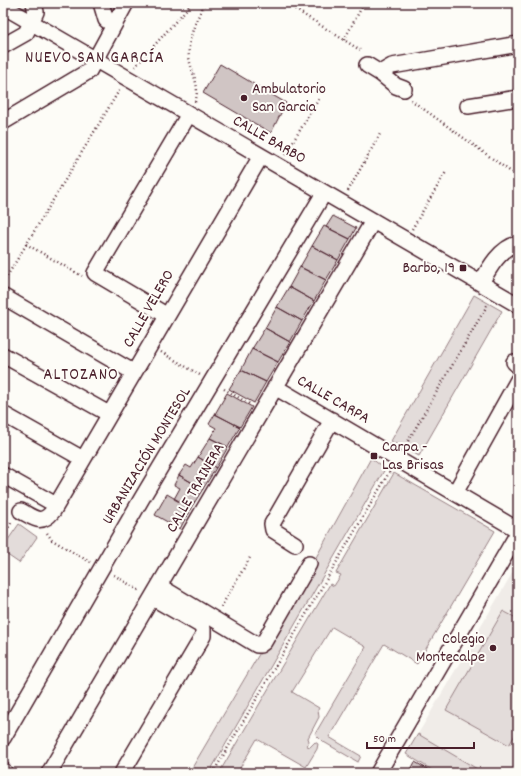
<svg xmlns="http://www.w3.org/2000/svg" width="521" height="776" font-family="Dekko,sans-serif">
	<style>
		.built { fill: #f0ece8 }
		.green { fill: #e3dcda; stroke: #967e82 }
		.building { fill: #d0c5c4; stroke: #4a1f2b }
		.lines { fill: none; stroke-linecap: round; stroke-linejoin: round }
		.minor-casing { stroke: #4a1f2b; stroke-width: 18 }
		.path { stroke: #4a1f2b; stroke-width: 2.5; stroke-dasharray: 1 3; stroke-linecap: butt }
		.minor { stroke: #fdfcf7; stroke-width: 15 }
		.poi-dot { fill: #4a1f2b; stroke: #fdfcf7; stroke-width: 1.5 }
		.labels { text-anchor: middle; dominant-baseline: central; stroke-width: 4; stroke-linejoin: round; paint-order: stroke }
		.poi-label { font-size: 16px; fill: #4a1f2b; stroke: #fdfcf7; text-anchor: start }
		.street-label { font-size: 16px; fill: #4a1f2b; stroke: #fdfcf7 }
		.neighbourhood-label { font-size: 17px; letter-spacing: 1px; fill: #4a1f2b; stroke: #fdfcf7 }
	</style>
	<rect width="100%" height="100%" fill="#fdfcf7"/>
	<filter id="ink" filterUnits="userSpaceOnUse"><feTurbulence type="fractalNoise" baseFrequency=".025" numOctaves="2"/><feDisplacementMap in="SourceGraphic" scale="8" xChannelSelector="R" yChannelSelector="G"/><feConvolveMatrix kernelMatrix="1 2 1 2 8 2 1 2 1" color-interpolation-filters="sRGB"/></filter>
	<g filter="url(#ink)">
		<path class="built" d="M 518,563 L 518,773 L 484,773 L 418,734 Z"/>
		<path class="green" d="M 474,295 L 502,311 L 419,456 L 391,441 Z
			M 371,458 L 385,469 L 209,773 L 189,773 L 314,561 Z
			M 394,473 L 495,531 L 417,664 L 384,644 L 329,737 L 361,756 L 358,762 L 322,741 L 315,734 L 366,647 L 332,627 L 292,692 L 319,708 L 318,710 L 319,717 L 308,738 L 309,741 L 307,746 L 310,747 L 315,742 L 318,744 L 317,749 L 306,767 L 257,739 L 237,773 L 219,773 L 330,584 L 334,586 L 341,575 L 336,573 Z
			M 19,524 L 37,537 L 19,563 L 3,552 L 3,547 Z
			M 503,611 L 518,619 L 518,730 L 509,745 L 446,710 Z
			M 418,734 L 484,773 L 437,773 L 406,754 Z"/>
		<path class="building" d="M 220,64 L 286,103 L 271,133 L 203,93 Z
			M 333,216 L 356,228 L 350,239 L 326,227 Z
			M 324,226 L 350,239 L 338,260 L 312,246 Z
			M 312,246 L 338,260 L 326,280 L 300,267 Z
			M 300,267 L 326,280 L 314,301 L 289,287 Z
			M 289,287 L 314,301 L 302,321 L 277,307 Z
			M 277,307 L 302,321 L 290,342 L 265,328 Z
			M 265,328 L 290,342 L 278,362 L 252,349 Z
			M 252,349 L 278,362 L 266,382 L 241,370 Z
			M 241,370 L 266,382 L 254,403 L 229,389 Z
			M 227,393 L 252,407 L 240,427 L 215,414 Z
			M 215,414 L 240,427 L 228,447 L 210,438 L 216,428 L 209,424 Z
			M 210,438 L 228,447 L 216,468 L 198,457 Z
			M 198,457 L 216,468 L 203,489 L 179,475 L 186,465 L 191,468 Z
			M 179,475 L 203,489 L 191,508 L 174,499 L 180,488 L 174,485 Z
			M 167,494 L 191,508 L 180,529 L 155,515 Z
			M 415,762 L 434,773 L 409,773 Z"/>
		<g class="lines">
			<g class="minor-casing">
				<path id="minor" d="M 101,3 L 106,20 L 113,25
					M 3,6 L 518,305
					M 3,46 L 26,33 L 36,12 L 34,3
					M 367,65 L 380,73 L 392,66 L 518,44
					M 380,73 L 396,86 L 404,89
					M 468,106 L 518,98
					M 3,122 L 89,71 L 126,3
					M 481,283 C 489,268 501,247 518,244
					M 4,297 L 133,372
					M 166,315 L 95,273 L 189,114
					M 3,355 L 109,414
					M 514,362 L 518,366
					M 275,387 L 518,530
					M 3,414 L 83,459
					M 3,475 L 56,505
					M 455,493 L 518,380
					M 21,511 C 34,518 41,526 53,511 L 261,156
					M 295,544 L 273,530 L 272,524 L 332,420
					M 159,586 L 257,645 L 260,645 L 264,642 L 309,564
					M 3,738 L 142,498 L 324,193
					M 3,770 L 5,773
					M 49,773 L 373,221
					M 122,773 L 203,636 L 203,629 L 200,625 L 153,598
					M 378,773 L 518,533"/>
			</g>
			<path class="path" d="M 285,3 L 360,50
				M 344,40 L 364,3
				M 135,67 L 192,3
				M 411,100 L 518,177
				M 195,102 C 201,85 191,73 189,57 C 187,39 197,18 205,3
				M 285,155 L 320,97
				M 348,191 L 380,134
				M 412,229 L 446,172
				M 26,244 L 82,276
				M 3,283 L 120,89
				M 161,352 L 200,375
				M 224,389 L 250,404
				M 404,448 L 488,304
				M 47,533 L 52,540 L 90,562
				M 3,538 L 12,521
				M 114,575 L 140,591
				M 221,607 L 251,556
				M 213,773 L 390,471"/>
			<use href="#minor" class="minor"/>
		</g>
	</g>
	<g class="poi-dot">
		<circle cx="244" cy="98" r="4"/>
		<rect x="459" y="264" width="8" height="8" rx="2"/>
		<rect x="370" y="452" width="8" height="8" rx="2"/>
		<circle cx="493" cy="648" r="4"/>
	</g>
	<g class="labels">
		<g class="poi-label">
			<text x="252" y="89">Ambulatorio<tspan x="252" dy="18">San Garcia</tspan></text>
			<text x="455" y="268" text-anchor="end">Barbo, 19</text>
			<text x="382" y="447">Carpa -<tspan x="382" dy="18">Las Brisas</tspan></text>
			<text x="485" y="639" text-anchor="end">Colegio<tspan x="485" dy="18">Montecalpe</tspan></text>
		</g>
		<g class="street-label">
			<text transform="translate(269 140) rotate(30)">CALLE BARBO</text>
			<text transform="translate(149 309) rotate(-60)">CALLE VELERO</text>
			<text transform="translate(333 400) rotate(30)">CALLE CARPA</text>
			<text transform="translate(147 456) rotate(-59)">URBANIZACIÓN MONTESOL</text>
			<text transform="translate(196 488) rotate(-60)">CALLE TRAINERA</text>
		</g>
		<g class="neighbourhood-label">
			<text x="95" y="59">NUEVO SAN GARCÍA</text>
			<text x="81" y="376">ALTOZANO</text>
		</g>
	</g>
	<rect width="521" height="776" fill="none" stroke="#fdfcf7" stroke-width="16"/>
	<rect x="8" y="8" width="505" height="760" fill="none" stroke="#4a1f2b" stroke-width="1.5" filter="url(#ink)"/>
	<path d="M367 742v6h107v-6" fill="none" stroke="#4a1f2b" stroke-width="2"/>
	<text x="373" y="742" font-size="12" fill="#4a1f2b" stroke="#fdfcf7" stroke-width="3" paint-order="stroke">50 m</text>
</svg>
